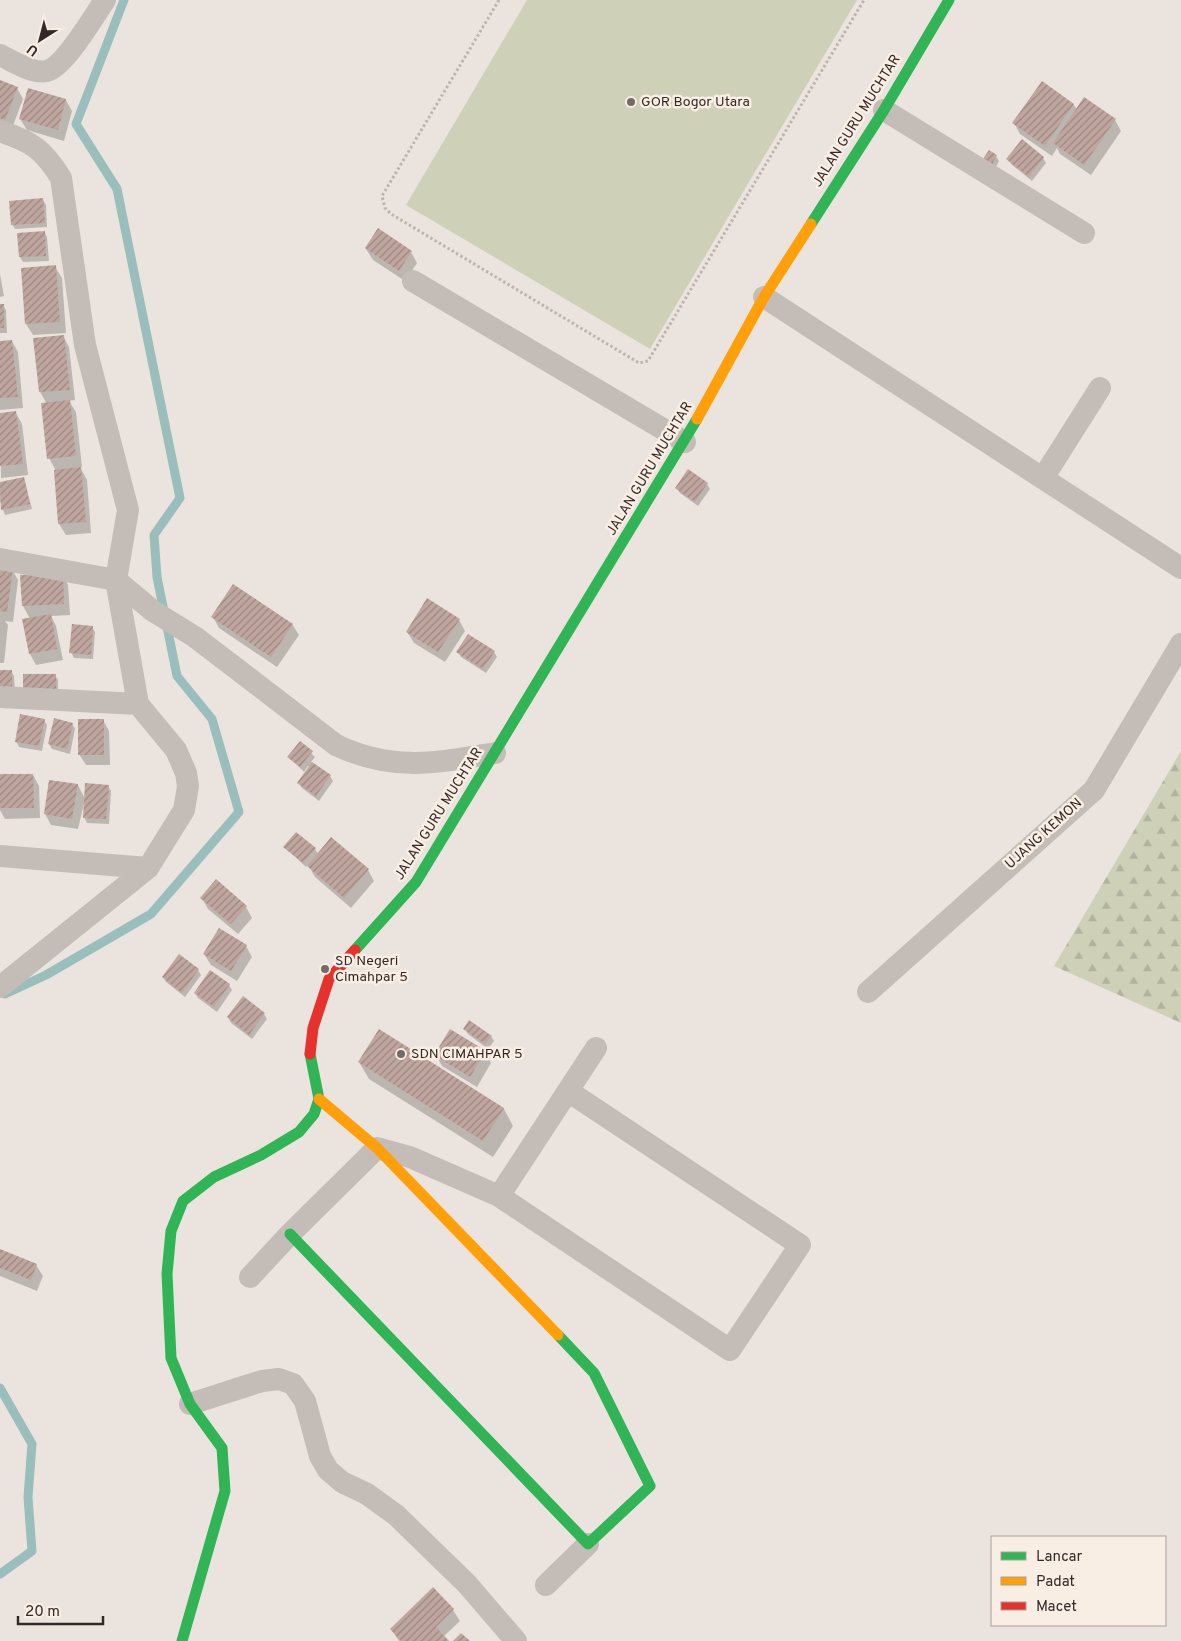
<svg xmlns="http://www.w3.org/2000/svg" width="1181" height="1641" font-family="Overpass,sans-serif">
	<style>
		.forest { fill: url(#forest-firs) }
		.garden { fill: #ced0b8 }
		.shadow { fill: #0003 }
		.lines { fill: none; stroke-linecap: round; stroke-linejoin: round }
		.stream { stroke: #99bebb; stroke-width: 9 }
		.building { fill: url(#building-hatch) }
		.path { stroke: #bdb4af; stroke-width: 3; stroke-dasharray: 2.5 2.5; stroke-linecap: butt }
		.street { stroke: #c4bcb7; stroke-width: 22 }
		.fast { stroke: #30b455; stroke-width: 11 }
		.slow { stroke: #ff9f0a; stroke-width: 11 }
		.jam { stroke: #e5322d; stroke-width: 11 }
		.poi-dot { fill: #746a66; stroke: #f9eee4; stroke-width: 2 }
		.labels { text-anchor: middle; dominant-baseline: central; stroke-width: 5; stroke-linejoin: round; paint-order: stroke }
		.poi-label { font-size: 14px; fill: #342926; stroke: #f9eee4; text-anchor: start }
		.street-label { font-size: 14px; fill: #342926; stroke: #f9eee4 }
	</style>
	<defs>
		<pattern id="forest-firs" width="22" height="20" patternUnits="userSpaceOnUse" patternTransform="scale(1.25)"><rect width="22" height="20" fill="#ced0b8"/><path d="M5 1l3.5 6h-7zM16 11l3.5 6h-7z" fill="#b2b39e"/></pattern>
		<pattern id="building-hatch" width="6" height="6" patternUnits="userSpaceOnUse" patternTransform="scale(1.25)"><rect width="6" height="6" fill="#bfa69f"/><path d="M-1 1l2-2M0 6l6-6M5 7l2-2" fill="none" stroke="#9c8781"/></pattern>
	</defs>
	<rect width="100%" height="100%" fill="#ebe4de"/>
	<path class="forest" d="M 1181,751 L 1181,1023 L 1054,966 Z"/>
	<path class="garden" d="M 527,0 L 857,0 L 650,349 L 406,205 Z"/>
	<path class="shadow" d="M 0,82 L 17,88 L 23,99 L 11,131 L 0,126 Z
		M 66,100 L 72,111 L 64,141 L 27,130 L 20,119 Z
		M 1074,105 L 1077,110 L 1115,120 L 1121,131 L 1091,175 L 1060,154 L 1057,148 L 1052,156 L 1020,134 L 1014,123 Z
		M 1022,141 L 1043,158 L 1046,163 L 1032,181 L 1011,164 L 1008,159 Z
		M 996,156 L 999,161 L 995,169 L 987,164 Z
		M 43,200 L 46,205 L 47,227 L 15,229 L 12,224 Z
		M 44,232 L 47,237 L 49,261 L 23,262 L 20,257 L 19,234 Z
		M 366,249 L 411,252 L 417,263 L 405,281 L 373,260 Z
		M 55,267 L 62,278 L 66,333 L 33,335 L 26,324 L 23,269 Z
		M 0,274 L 4,296 L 0,297 Z
		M 0,305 L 3,305 L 6,310 L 7,333 L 0,333 Z
		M 63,336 L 69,347 L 75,400 L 69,401 L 76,412 L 82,467 L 80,467 L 87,480 L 91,533 L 66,535 L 59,524 L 56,471 L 49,458 L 47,404 L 40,392 L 34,339 Z
		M 12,341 L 18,352 L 23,408 L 0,410 L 0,342 Z
		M 16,413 L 22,424 L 28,475 L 1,478 L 0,414 Z
		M 24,478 L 32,509 L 5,515 L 0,501 L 0,483 Z
		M 707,484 L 710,489 L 698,506 L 680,493 L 677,488 Z
		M 0,567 L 12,569 L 18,580 L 13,622 L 5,621 L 8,625 L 4,663 L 0,663 Z
		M 62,574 L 68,585 L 70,615 L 51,616 L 56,626 L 63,660 L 36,665 L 30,654 L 30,619 L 23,606 L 21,576 Z
		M 213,617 L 292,624 L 299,635 L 277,667 L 219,628 Z
		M 459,620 L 465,631 L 445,662 L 414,643 L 407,632 Z
		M 92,627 L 95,632 L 93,659 L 74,658 L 71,652 Z
		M 458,652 L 494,652 L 497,657 L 486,673 L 461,657 Z
		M 0,671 L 11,671 L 14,676 L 15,692 Z
		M 24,675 L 55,675 L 58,680 L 58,696 Z
		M 44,720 L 47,725 L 42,751 L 19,747 L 16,741 Z
		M 103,720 L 109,731 L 110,765 L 86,765 L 79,754 Z
		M 72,724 L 75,729 L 70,754 L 52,749 L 49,744 Z
		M 301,743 L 315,757 L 311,762 L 330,776 L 333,781 L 319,801 L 302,788 L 299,783 L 310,767 L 308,766 L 304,772 L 289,757 Z
		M 0,775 L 33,775 L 39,786 L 40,818 L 5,819 L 0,810 Z
		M 78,785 L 85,799 L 78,829 L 51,825 L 45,814 Z
		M 108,786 L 111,791 L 109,824 L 87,823 L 84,817 Z
		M 285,847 L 315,849 L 318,854 L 368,870 L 374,881 L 351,908 L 315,877 L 308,865 L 306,867 Z
		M 202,898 L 246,907 L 252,918 L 238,934 L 208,909 Z
		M 246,946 L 252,957 L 237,981 L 211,965 L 204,954 Z
		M 198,970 L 201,975 L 185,997 L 166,982 L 163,977 Z
		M 210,972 L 229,985 L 232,990 L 217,1012 L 198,998 L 195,993 Z
		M 264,1014 L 267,1019 L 252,1039 L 231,1023 L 228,1017 Z
		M 465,1029 L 491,1036 L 494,1041 L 488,1049 L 468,1034 Z
		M 379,1030 L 504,1109 L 513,1126 L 493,1157 L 369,1079 L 359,1062 Z
		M 485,1052 L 491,1063 L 477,1087 L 442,1066 L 436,1055 Z
		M 0,1250 L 36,1265 L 43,1276 L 37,1291 L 0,1276 Z
		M 433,1589 L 453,1610 L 460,1621 L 443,1637 L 447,1641 L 399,1641 L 391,1629 Z"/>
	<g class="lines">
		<path class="stream" d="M 5,994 L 46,975 L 151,914 L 239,812 L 212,719 L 177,676 L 157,577 L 154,535 L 180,498 L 117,189 L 76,124 L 124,0
			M 0,1388 L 32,1444 L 28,1497 L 32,1551 L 0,1574"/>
	</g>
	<path class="building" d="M 0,80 L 18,87 L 5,120 L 0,118 Z
		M 1042,81 L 1074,104 L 1045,146 L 1012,123 Z
		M 28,88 L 66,99 L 58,130 L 19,119 Z
		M 1084,97 L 1116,119 L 1084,165 L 1053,143 Z
		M 1022,139 L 1044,157 L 1029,177 L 1006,159 Z
		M 989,150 L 997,155 L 992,165 L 983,159 Z
		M 43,198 L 45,223 L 11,225 L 9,201 Z
		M 378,228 L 412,251 L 399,271 L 365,248 Z
		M 45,231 L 46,256 L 19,257 L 17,233 Z
		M 56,265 L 60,322 L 25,324 L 21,268 Z
		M 0,304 L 4,304 L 4,328 L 0,328 Z
		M 64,335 L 70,390 L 39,392 L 33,338 Z
		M 12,340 L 18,397 L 0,398 L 0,341 Z
		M 70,400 L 76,456 L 47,459 L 41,403 Z
		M 16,411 L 23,464 L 0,466 L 0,413 Z
		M 81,467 L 86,522 L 58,524 L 54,470 Z
		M 688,469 L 708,483 L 695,502 L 675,488 Z
		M 24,477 L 30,504 L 1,510 L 0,482 Z
		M 0,566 L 13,568 L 7,612 L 0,611 Z
		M 63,573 L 64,604 L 22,606 L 20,575 Z
		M 233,584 L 293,624 L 271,657 L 211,617 Z
		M 427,598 L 460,619 L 438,652 L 406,632 Z
		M 51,614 L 57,649 L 29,654 L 22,619 Z
		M 72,624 L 93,626 L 91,655 L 69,653 Z
		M 468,634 L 495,651 L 483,669 L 456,652 Z
		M 0,670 L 12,670 L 12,687 L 0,688 Z
		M 23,674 L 56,674 L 56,692 L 23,692 Z
		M 20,714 L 45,719 L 39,746 L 15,742 Z
		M 54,718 L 73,723 L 67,749 L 48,744 Z
		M 78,719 L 104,719 L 104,755 L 78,755 Z
		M 300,741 L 313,751 L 300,767 L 287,757 Z
		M 312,762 L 331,775 L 316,796 L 297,783 Z
		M 0,774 L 33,774 L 34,808 L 0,808 Z
		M 49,780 L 78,784 L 72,819 L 44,814 Z
		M 85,783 L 109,785 L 106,819 L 83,818 Z
		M 296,832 L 316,848 L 303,863 L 283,847 Z
		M 331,837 L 369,869 L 344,898 L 307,866 Z
		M 216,879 L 247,906 L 231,924 L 200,898 Z
		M 219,928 L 247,945 L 231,971 L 203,954 Z
		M 179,954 L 199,969 L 182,993 L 162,977 Z
		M 210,970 L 230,984 L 214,1007 L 194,993 Z
		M 243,996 L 265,1013 L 249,1035 L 227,1017 Z
		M 469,1020 L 492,1036 L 485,1044 L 463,1029 Z
		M 379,1029 L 504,1108 L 483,1141 L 358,1062 Z
		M 450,1029 L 486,1051 L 470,1077 L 434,1055 Z
		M 0,1249 L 37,1264 L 31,1280 L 0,1268 Z
		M 433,1587 L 454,1609 L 436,1627 L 449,1641 L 401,1641 L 390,1629 Z
		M 461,1633 L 470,1641 L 453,1641 Z"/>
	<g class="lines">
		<path class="path" d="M 499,0 L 382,196 L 385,208 L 391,214 L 639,363 L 648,361 L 864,0"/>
		<path class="street" d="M 0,55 C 13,61 32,74 47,71 C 65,66 94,16 105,0
			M 884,110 L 1084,233
			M 0,131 C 32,142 43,149 61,178 L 85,345 L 128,510 L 116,580 L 138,704 L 176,750 L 186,773 L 188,786 L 184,810 L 148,868 L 0,987
			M 413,281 L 685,442
			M 764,297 L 1181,568
			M 1043,478 L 1100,388
			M 0,559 L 116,580 L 153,611 L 195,637 L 336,745 C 393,772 435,763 495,753
			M 0,697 L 138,704
			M 0,856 L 148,868
			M 868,992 L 1094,790 L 1181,644
			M 499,1196 L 596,1048
			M 250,1277 L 290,1234 L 377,1148 L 410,1157 L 499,1196 L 730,1350 L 800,1245 L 568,1091
			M 190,1404 L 262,1381 L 279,1379 L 293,1384 L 305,1401 L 320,1456 L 328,1470 L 342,1482 L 367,1494 L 396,1515 L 467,1584 L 516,1641
			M 546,1585 L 588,1544"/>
		<path class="fast" d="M 811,224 L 884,110 L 949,0
			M 355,950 L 416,882 L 697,419
			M 290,1234 L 588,1544 L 650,1486 L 594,1373 L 558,1335
			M 182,1641 L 225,1491 L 222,1448 L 190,1404 L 171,1358 L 167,1274 L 171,1231 L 183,1201 L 214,1177 L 261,1155 L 299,1132 L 314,1114 L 319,1099 L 310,1054"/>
		<path class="slow" d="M 697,419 L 764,297 L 811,224
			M 319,1099 L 377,1148 L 558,1335"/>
		<path class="jam" d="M 310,1054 L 313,1028 L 329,979 L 355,950"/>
	</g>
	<g class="poi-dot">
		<circle cx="631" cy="102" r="5"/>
		<circle cx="325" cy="969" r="5"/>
		<circle cx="401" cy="1054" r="5"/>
	</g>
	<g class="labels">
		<g class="poi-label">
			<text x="641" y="102">GOR Bogor Utara</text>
			<text x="335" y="961">SD Negeri<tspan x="335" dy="16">Cimahpar 5</tspan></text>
			<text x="411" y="1054">SDN CIMAHPAR 5</text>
		</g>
		<g class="street-label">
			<text transform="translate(857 121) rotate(-58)">JALAN GURU MUCHTAR</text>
			<text transform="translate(650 469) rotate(-59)">JALAN GURU MUCHTAR</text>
			<text transform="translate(439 814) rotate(-58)">JALAN GURU MUCHTAR</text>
			<text transform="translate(1044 834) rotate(-42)">UJANG KEMON</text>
		</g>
	</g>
	<rect x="991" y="1536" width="175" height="90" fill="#f9eee4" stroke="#aa9f98"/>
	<rect x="1001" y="1552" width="25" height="8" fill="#30b455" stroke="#aa9f98"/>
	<text x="1036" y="1561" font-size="15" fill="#342926">Lancar</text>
	<rect x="1001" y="1577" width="25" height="8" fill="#ff9f0a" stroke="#aa9f98"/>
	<text x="1036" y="1586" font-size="15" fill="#342926">Padat</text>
	<rect x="1001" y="1602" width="25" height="8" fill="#e5322d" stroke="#aa9f98"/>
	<text x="1036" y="1611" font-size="15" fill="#342926">Macet</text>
	<g transform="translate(40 40) rotate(216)" stroke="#f9eee4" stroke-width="4" paint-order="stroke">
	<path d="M0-4L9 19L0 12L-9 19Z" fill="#342926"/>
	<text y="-8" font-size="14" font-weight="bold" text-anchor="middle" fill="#342926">U</text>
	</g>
	<path d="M18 1616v8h85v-8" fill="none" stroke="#342926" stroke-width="2.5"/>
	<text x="25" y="1616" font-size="15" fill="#342926" stroke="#f9eee4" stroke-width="4" paint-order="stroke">20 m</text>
</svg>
